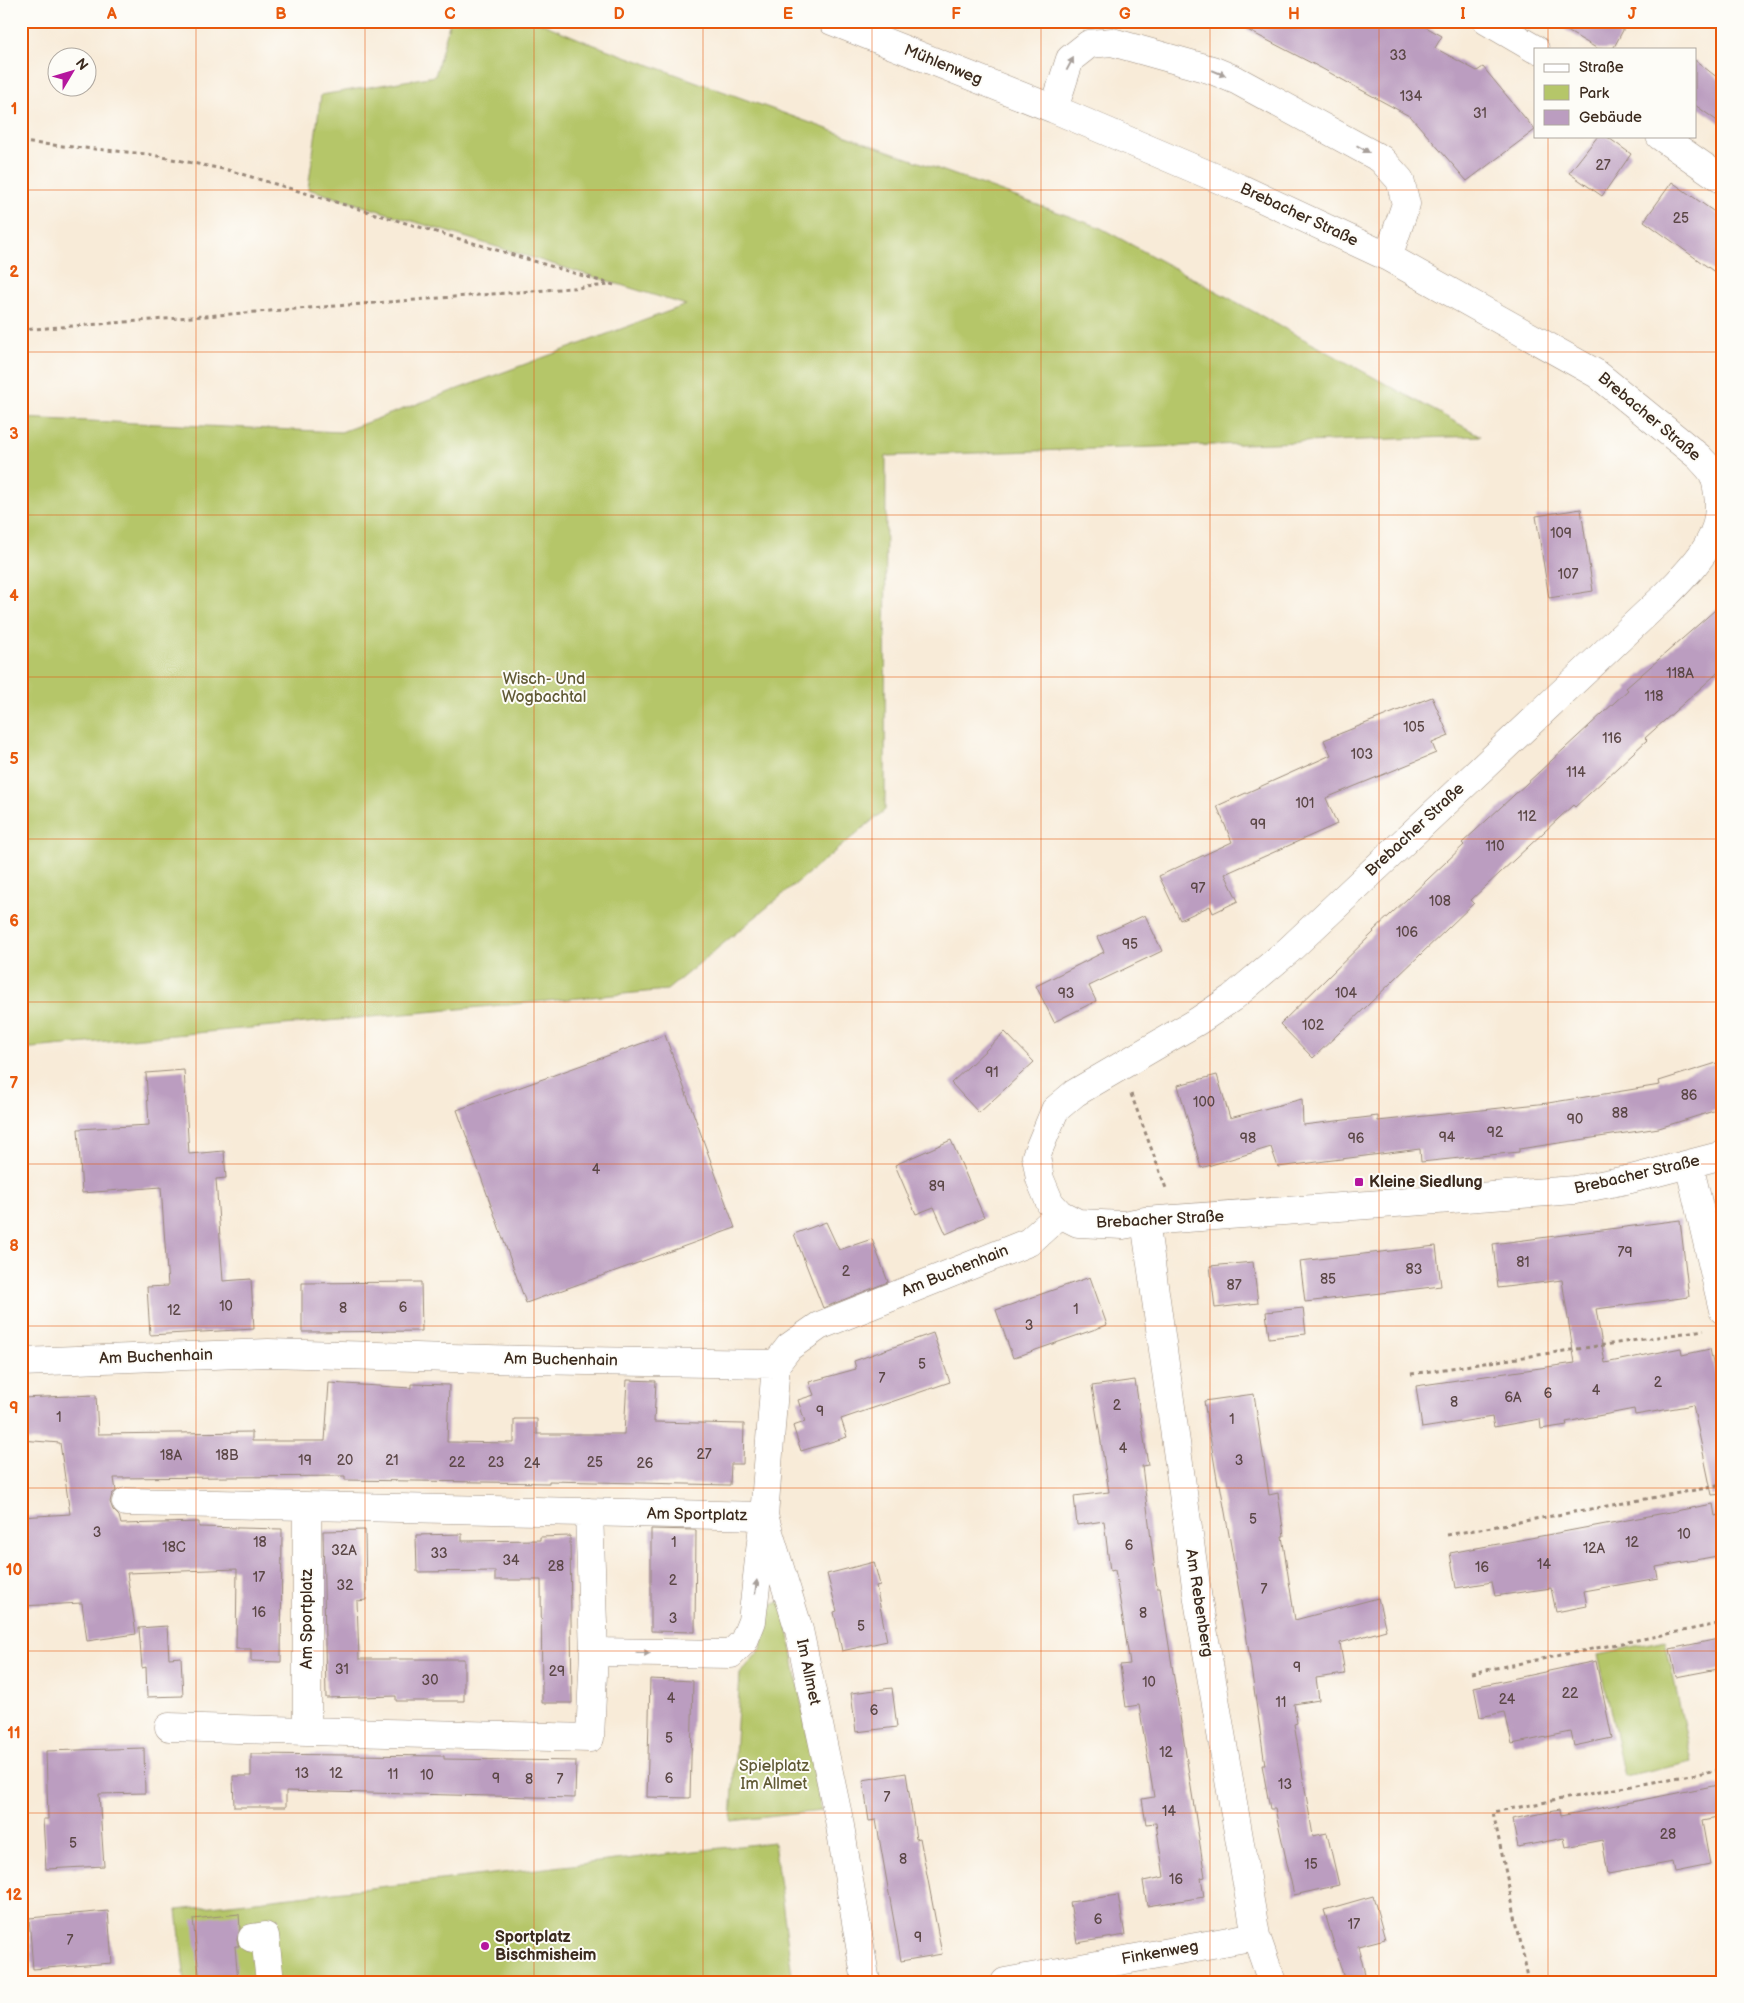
<svg xmlns="http://www.w3.org/2000/svg" width="1744" height="2003" font-family="'Balsamiq Sans',sans-serif">
	<style>
		.green { fill: #b5c669; stroke: #787844 }
		.building { fill: #bb9dc0 }
		.lines { fill: none; stroke-linecap: round; stroke-linejoin: round }
		.minor-casing { stroke: #9a8a7b; stroke-width: 29 }
		.path { stroke: #9a8a7b; stroke-width: 3; stroke-dasharray: 4 4; stroke-linecap: butt }
		.minor { stroke: #fff; stroke-width: 28 }
		.oneway { fill: #a79f9a }
		.grid { fill: none; stroke: #e8590c; stroke-width: 1; stroke-opacity: 0.55 }
		.poi-dot { fill: #b5179e; stroke: #fdfcf7; stroke-width: 2 }
		.labels { text-anchor: middle; dominant-baseline: central; stroke-width: 4; stroke-linejoin: round; paint-order: stroke }
		.number-label { font-size: 14px; fill: #5b4746 }
		.street-label { font-size: 16px; fill: #3b2a1e; stroke: #fdfcf7 }
		.park-label { font-size: 16px; fill: #605934; stroke: #fdfcf7 }
		.poi-label { font-size: 16px; font-weight: bold; fill: #3b2a1e; stroke: #fdfcf7; text-anchor: start }
		.neatline { fill: none; stroke: #e8590c; stroke-width: 2 }
		.grid-label { font-size: 16px; text-anchor: middle; font-weight: bold; fill: #e8590c }
	</style>
	<rect width="100%" height="100%" fill="#fdfcf7"/>
	<filter id="ink" filterUnits="userSpaceOnUse"><feTurbulence type="fractalNoise" baseFrequency=".02" numOctaves="2"/><feDisplacementMap in="SourceGraphic" scale="10" xChannelSelector="R" yChannelSelector="G"/><feConvolveMatrix kernelMatrix="1 2 1 2 8 2 1 2 1" color-interpolation-filters="sRGB"/></filter>
	<filter id="wash" filterUnits="userSpaceOnUse"><feTurbulence type="fractalNoise" baseFrequency=".0096" numOctaves="4" result="noise"/><feDisplacementMap in="SourceGraphic" scale="20" xChannelSelector="R" yChannelSelector="G"/><feGaussianBlur stdDeviation="1.12" result="paint"/><feColorMatrix in="noise" values="0 0 0 0 0 0 0 0 0 0 0 0 0 0 0 0 0 1.4 0 .05"/><feComposite in="paint" operator="in"/></filter>
	<g filter="url(#wash)">
		<rect width="100%" height="100%" fill="#f8ebd8"/>
		<path class="green" d="M 450,21 L 536,21 L 589,43 L 1099,227 L 1481,436 L 886,456 L 885,810 L 667,990 L 21,1049 L 21,418 L 341,432 L 686,305 L 308,189 L 321,95 L 435,76 Z
			M 783,1601 L 821,1811 L 731,1821 L 740,1674 L 761,1649 L 768,1606 Z
			M 1665,1640 L 1692,1762 L 1625,1777 L 1598,1654 Z
			M 774,1842 L 793,1982 L 185,1982 L 177,1910 Z"/>
		<g id="blocks">
			<path class="building" d="M 1230,21 L 1415,21 L 1442,36 L 1435,48 L 1477,71 L 1483,67 L 1535,130 L 1467,181 L 1411,117 L 1321,68 Z
				M 1550,21 L 1628,21 L 1613,49 L 1598,49 Z
				M 1695,60 L 1723,82 L 1723,125 L 1695,105 Z
				M 1598,136 L 1606,136 L 1631,154 L 1602,196 L 1569,173 Z
				M 1672,182 L 1723,218 L 1723,278 L 1644,221 Z
				M 1581,509 L 1593,591 L 1549,598 L 1536,516 Z
				M 1723,603 L 1723,668 L 1645,738 L 1647,740 L 1575,807 L 1573,805 L 1471,900 L 1474,903 L 1313,1058 L 1280,1024 L 1374,932 L 1373,931 L 1464,845 L 1462,843 L 1628,690 L 1626,688 Z
				M 1432,697 L 1449,736 L 1432,743 L 1436,753 L 1326,798 L 1337,824 L 1225,874 L 1238,901 L 1213,913 L 1210,906 L 1180,920 L 1159,876 L 1232,842 L 1217,806 L 1331,755 L 1324,740 Z
				M 1145,915 L 1162,951 L 1089,986 L 1096,1001 L 1054,1022 L 1036,986 L 1104,952 L 1097,937 Z
				M 1005,1032 L 1034,1062 L 979,1113 L 951,1083 Z
				M 665,1035 L 735,1228 L 526,1303 L 457,1110 Z
				M 1723,1061 L 1723,1108 L 1659,1128 L 1519,1149 L 1519,1152 L 1421,1162 L 1420,1149 L 1278,1167 L 1271,1147 L 1201,1168 L 1178,1085 L 1217,1075 L 1230,1118 L 1302,1099 L 1303,1125 L 1378,1116 L 1378,1121 L 1548,1103 L 1660,1085 L 1659,1081 Z
				M 184,1070 L 189,1154 L 224,1151 L 226,1178 L 216,1179 L 223,1281 L 251,1279 L 254,1329 L 150,1335 L 147,1287 L 168,1286 L 161,1187 L 82,1193 L 78,1129 L 149,1125 L 146,1073 Z
				M 951,1140 L 984,1217 L 946,1234 L 934,1207 L 916,1214 L 895,1165 Z
				M 1680,1220 L 1689,1297 L 1596,1309 L 1605,1363 L 1681,1348 L 1682,1355 L 1710,1349 L 1723,1410 L 1723,1494 L 1712,1495 L 1693,1405 L 1635,1415 L 1634,1409 L 1566,1422 L 1567,1425 L 1541,1429 L 1540,1419 L 1494,1427 L 1492,1417 L 1422,1428 L 1416,1386 L 1575,1363 L 1562,1280 L 1498,1288 L 1493,1244 Z
				M 826,1222 L 839,1250 L 872,1239 L 888,1282 L 823,1308 L 794,1234 Z
				M 1436,1246 L 1441,1286 L 1305,1302 L 1300,1261 Z
				M 1253,1262 L 1258,1303 L 1215,1308 L 1210,1266 Z
				M 1090,1277 L 1107,1325 L 1013,1358 L 996,1310 Z
				M 421,1282 L 422,1331 L 302,1332 L 302,1283 Z
				M 1303,1308 L 1306,1334 L 1269,1338 L 1266,1312 Z
				M 933,1333 L 950,1382 L 841,1419 L 847,1437 L 801,1451 L 793,1426 L 805,1422 L 798,1400 L 814,1395 L 809,1382 L 856,1369 L 854,1361 Z
				M 627,1380 L 656,1381 L 654,1422 L 744,1424 L 743,1464 L 731,1464 L 730,1485 L 549,1481 L 549,1483 L 345,1480 L 345,1476 L 114,1478 L 116,1491 L 112,1494 L 110,1502 L 113,1510 L 119,1516 L 121,1524 L 199,1522 L 199,1527 L 282,1529 L 281,1662 L 251,1661 L 251,1649 L 236,1649 L 237,1569 L 127,1573 L 136,1634 L 87,1641 L 82,1603 L 21,1606 L 21,1517 L 70,1514 L 60,1443 L 21,1440 L 21,1398 L 96,1395 L 98,1434 L 252,1432 L 252,1441 L 325,1441 L 329,1383 L 411,1388 L 411,1384 L 449,1385 L 447,1442 L 514,1443 L 514,1419 L 537,1419 L 537,1434 L 624,1434 Z
				M 1135,1380 L 1148,1465 L 1142,1466 L 1157,1588 L 1160,1588 L 1205,1877 L 1201,1878 L 1204,1897 L 1147,1906 L 1143,1881 L 1164,1877 L 1156,1823 L 1146,1824 L 1142,1799 L 1154,1797 L 1139,1705 L 1126,1707 L 1120,1665 L 1130,1664 L 1115,1570 L 1110,1571 L 1104,1521 L 1077,1525 L 1074,1496 L 1109,1492 L 1092,1386 Z
				M 1254,1394 L 1269,1495 L 1278,1493 L 1284,1536 L 1282,1536 L 1295,1620 L 1378,1598 L 1386,1630 L 1340,1643 L 1345,1674 L 1316,1678 L 1319,1700 L 1294,1704 L 1297,1723 L 1294,1724 L 1313,1836 L 1327,1833 L 1339,1885 L 1294,1895 L 1275,1809 L 1270,1809 L 1262,1765 L 1265,1765 L 1244,1619 L 1220,1484 L 1218,1485 L 1204,1401 Z
				M 1713,1504 L 1715,1516 L 1723,1514 L 1723,1555 L 1656,1567 L 1658,1578 L 1584,1591 L 1587,1606 L 1556,1612 L 1551,1588 L 1495,1596 L 1492,1582 L 1456,1588 L 1450,1553 Z
				M 651,1529 L 696,1530 L 695,1632 L 651,1631 Z
				M 365,1530 L 366,1600 L 357,1601 L 359,1659 L 464,1659 L 464,1701 L 396,1701 L 396,1696 L 326,1698 L 323,1531 Z
				M 462,1534 L 462,1541 L 540,1540 L 540,1537 L 570,1536 L 572,1703 L 542,1703 L 541,1580 L 495,1580 L 495,1571 L 417,1572 L 416,1535 Z
				M 874,1562 L 880,1585 L 876,1586 L 887,1641 L 842,1651 L 834,1612 L 837,1611 L 827,1574 Z
				M 167,1626 L 169,1658 L 181,1657 L 183,1696 L 147,1697 L 146,1667 L 142,1668 L 139,1628 Z
				M 1723,1638 L 1723,1668 L 1676,1677 L 1670,1649 Z
				M 1596,1661 L 1612,1738 L 1574,1746 L 1571,1732 L 1512,1744 L 1505,1712 L 1480,1717 L 1474,1687 Z
				M 650,1679 L 693,1681 L 690,1798 L 647,1797 Z
				M 892,1688 L 897,1727 L 856,1732 L 851,1693 Z
				M 144,1748 L 145,1793 L 99,1794 L 104,1866 L 46,1869 L 43,1819 L 48,1819 L 46,1751 Z
				M 251,1754 L 444,1756 L 444,1759 L 576,1761 L 575,1798 L 286,1791 L 286,1807 L 234,1807 L 233,1776 L 251,1776 Z
				M 906,1773 L 916,1839 L 920,1838 L 942,1954 L 901,1961 L 876,1820 L 869,1821 L 863,1780 Z
				M 1723,1784 L 1723,1817 L 1702,1821 L 1710,1865 L 1675,1872 L 1673,1862 L 1608,1874 L 1602,1840 L 1566,1847 L 1564,1838 L 1518,1847 L 1512,1819 L 1559,1810 L 1560,1816 Z
				M 1118,1895 L 1125,1935 L 1077,1943 L 1070,1902 Z
				M 1373,1896 L 1385,1939 L 1358,1946 L 1367,1982 L 1345,1982 L 1324,1910 Z
				M 108,1911 L 112,1963 L 33,1969 L 29,1918 Z
				M 239,1914 L 240,1929 L 237,1940 L 239,1946 L 235,1946 L 238,1982 L 200,1982 L 193,1919 Z"/>
		</g>
	</g>
	<g filter="url(#ink)">
		<use href="#blocks" fill-opacity="0" stroke="#9a8a7b" stroke-width="1"/>
		<g class="lines">
			<g class="minor-casing">
				<path id="minor" d="M 832,21 L 1054,109 L 1242,189 L 1388,257 L 1597,374 L 1699,457 C 1703,462 1708,466 1712,472 C 1716,479 1717,486 1718,494 C 1725,537 1694,566 1667,594 L 1289,950 L 1232,998 L 1198,1021 L 1075,1093 L 1055,1110 L 1036,1156 L 1040,1179 L 1050,1203 L 1060,1214 L 1078,1223 L 1123,1225 L 1145,1221 L 1575,1190 L 1631,1179 L 1723,1155
					M 1487,21 L 1535,49
					M 1054,109 L 1070,59 L 1089,44 L 1112,42 L 1212,70 L 1236,80 L 1381,159 L 1400,180 L 1406,204 L 1388,257
					M 1660,136 L 1723,180
					M 1689,1164 L 1723,1310
					M 1145,1221 L 1198,1600 L 1256,1936 L 1272,1982
					M 21,1362 L 268,1353 L 525,1360 L 776,1364 L 789,1347 L 819,1326 L 1029,1242 L 1060,1214
					M 776,1364 L 764,1516 L 799,1630 L 839,1820 L 866,1982
					M 126,1502 L 764,1516 L 752,1621 L 744,1641 L 731,1654 L 594,1652
					M 307,1507 L 307,1731 L 590,1738 L 594,1652 L 589,1512
					M 169,1727 L 307,1731
					M 252,1938 L 265,1936 L 270,1982
					M 1005,1982 L 1256,1936"/>
			</g>
			<path class="path" d="M 21,142 L 147,154 L 228,170 L 614,285
				M 21,330 L 611,285
				M 1131,1094 L 1167,1191
				M 1411,1374 L 1704,1330
				M 1447,1535 L 1723,1485
				M 1471,1673 L 1723,1623
				M 1529,1982 L 1493,1812 L 1723,1769"/>
			<use href="#minor" class="minor"/>
		</g>
		<defs><path id="oneway-solid" d="M-6-.8H1V-3.2L6.5 0L1 3.2V.8H-6Z" transform="scale(1.25)"/></defs>
		<g class="oneway">
			<use href="#oneway-solid" transform="translate(1070 64) rotate(-62)"/>
			<use href="#oneway-solid" transform="translate(1219 73) rotate(22)"/>
			<use href="#oneway-solid" transform="translate(1363 149) rotate(30)"/>
			<use href="#oneway-solid" transform="translate(756 1587) rotate(-83)"/>
			<use href="#oneway-solid" transform="translate(643 1653) rotate(1)"/>
		</g>
	</g>
	<path class="grid" d="M 196,21 L 196,1982M 365,21 L 365,1982M 534,21 L 534,1982M 703,21 L 703,1982M 872,21 L 872,1982M 1041,21 L 1041,1982M 1210,21 L 1210,1982M 1379,21 L 1379,1982M 1548,21 L 1548,49M 1548,136 L 1548,1982M 21,190 L 1723,190M 21,352 L 1723,352M 21,515 L 1723,515M 21,677 L 1723,677M 21,839 L 1723,839M 21,1002 L 1723,1002M 21,1164 L 1723,1164M 21,1326 L 1723,1326M 21,1488 L 1723,1488M 21,1651 L 1723,1651M 21,1813 L 1723,1813"/>
	<g class="poi-dot">
		<rect x="1354" y="1177" width="10" height="10" rx="2.5"/>
		<circle cx="485" cy="1946" r="5"/>
	</g>
	<g class="labels">
		<g class="number-label">
			<text x="1398" y="55">33</text>
			<text x="1411" y="96">134</text>
			<text x="1480" y="113">31</text>
			<text x="1603" y="165">27</text>
			<text x="1681" y="218">25</text>
			<text x="1561" y="533">109</text>
			<text x="1568" y="574">107</text>
			<text x="1680" y="673">118A</text>
			<text x="1654" y="696">118</text>
			<text x="1414" y="727">105</text>
			<text x="1612" y="738">116</text>
			<text x="1362" y="754">103</text>
			<text x="1576" y="772">114</text>
			<text x="1305" y="803">101</text>
			<text x="1527" y="816">112</text>
			<text x="1258" y="824">99</text>
			<text x="1495" y="846">110</text>
			<text x="1198" y="888">97</text>
			<text x="1440" y="901">108</text>
			<text x="1407" y="932">106</text>
			<text x="1130" y="944">95</text>
			<text x="1066" y="993">93</text>
			<text x="1346" y="993">104</text>
			<text x="1313" y="1025">102</text>
			<text x="992" y="1072">91</text>
			<text x="1689" y="1095">86</text>
			<text x="1204" y="1102">100</text>
			<text x="1620" y="1113">88</text>
			<text x="1575" y="1119">90</text>
			<text x="1495" y="1132">92</text>
			<text x="1447" y="1137">94</text>
			<text x="1248" y="1138">98</text>
			<text x="1356" y="1138">96</text>
			<text x="596" y="1169">4</text>
			<text x="937" y="1186">89</text>
			<text x="1625" y="1252">79</text>
			<text x="1523" y="1262">81</text>
			<text x="1414" y="1269">83</text>
			<text x="846" y="1271">2</text>
			<text x="1328" y="1279">85</text>
			<text x="1234" y="1285">87</text>
			<text x="226" y="1306">10</text>
			<text x="403" y="1307">6</text>
			<text x="343" y="1308">8</text>
			<text x="1076" y="1309">1</text>
			<text x="174" y="1310">12</text>
			<text x="1029" y="1325">3</text>
			<text x="922" y="1364">5</text>
			<text x="882" y="1378">7</text>
			<text x="1658" y="1382">2</text>
			<text x="1596" y="1390">4</text>
			<text x="1548" y="1393">6</text>
			<text x="1513" y="1397">6A</text>
			<text x="1454" y="1402">8</text>
			<text x="1117" y="1405">2</text>
			<text x="820" y="1411">9</text>
			<text x="59" y="1417">1</text>
			<text x="1232" y="1419">1</text>
			<text x="1123" y="1448">4</text>
			<text x="704" y="1454">27</text>
			<text x="171" y="1455">18A</text>
			<text x="227" y="1455">18B</text>
			<text x="305" y="1460">19</text>
			<text x="345" y="1460">20</text>
			<text x="392" y="1460">21</text>
			<text x="1239" y="1460">3</text>
			<text x="457" y="1462">22</text>
			<text x="496" y="1462">23</text>
			<text x="595" y="1462">25</text>
			<text x="532" y="1463">24</text>
			<text x="645" y="1463">26</text>
			<text x="1253" y="1519">5</text>
			<text x="97" y="1532">3</text>
			<text x="1684" y="1534">10</text>
			<text x="260" y="1542">18</text>
			<text x="674" y="1542">1</text>
			<text x="1632" y="1542">12</text>
			<text x="1129" y="1545">6</text>
			<text x="174" y="1547">18C</text>
			<text x="1594" y="1548">12A</text>
			<text x="344" y="1550">32A</text>
			<text x="439" y="1553">33</text>
			<text x="511" y="1560">34</text>
			<text x="1544" y="1564">14</text>
			<text x="556" y="1566">28</text>
			<text x="1482" y="1567">16</text>
			<text x="259" y="1577">17</text>
			<text x="673" y="1580">2</text>
			<text x="345" y="1585">32</text>
			<text x="1264" y="1589">7</text>
			<text x="259" y="1612">16</text>
			<text x="1143" y="1613">8</text>
			<text x="673" y="1618">3</text>
			<text x="861" y="1626">5</text>
			<text x="1297" y="1667">9</text>
			<text x="342" y="1669">31</text>
			<text x="557" y="1671">29</text>
			<text x="430" y="1680">30</text>
			<text x="1149" y="1682">10</text>
			<text x="1570" y="1693">22</text>
			<text x="671" y="1698">4</text>
			<text x="1507" y="1699">24</text>
			<text x="1281" y="1702">11</text>
			<text x="874" y="1710">6</text>
			<text x="669" y="1738">5</text>
			<text x="1166" y="1752">12</text>
			<text x="302" y="1773">13</text>
			<text x="336" y="1773">12</text>
			<text x="393" y="1774">11</text>
			<text x="427" y="1775">10</text>
			<text x="496" y="1778">9</text>
			<text x="669" y="1778">6</text>
			<text x="529" y="1779">8</text>
			<text x="560" y="1779">7</text>
			<text x="1285" y="1784">13</text>
			<text x="887" y="1797">7</text>
			<text x="1169" y="1811">14</text>
			<text x="1668" y="1834">28</text>
			<text x="73" y="1843">5</text>
			<text x="903" y="1859">8</text>
			<text x="1311" y="1864">15</text>
			<text x="1176" y="1879">16</text>
			<text x="1098" y="1919">6</text>
			<text x="1354" y="1924">17</text>
			<text x="918" y="1937">9</text>
			<text x="70" y="1940">7</text>
		</g>
		<g class="street-label">
			<text transform="translate(943 65) rotate(22)">Mühlenweg</text>
			<text transform="translate(1299 215) rotate(25)">Brebacher Straße</text>
			<text transform="translate(1649 417) rotate(40)">Brebacher Straße</text>
			<text transform="translate(1415 830) rotate(-43)">Brebacher Straße</text>
			<text transform="translate(1637 1175) rotate(-13)">Brebacher Straße</text>
			<text transform="translate(1160 1220) rotate(-3)">Brebacher Straße</text>
			<text transform="translate(955 1271) rotate(-22)">Am Buchenhain</text>
			<text transform="translate(156 1357) rotate(-2)">Am Buchenhain</text>
			<text transform="translate(561 1360) rotate(1)">Am Buchenhain</text>
			<text transform="translate(697 1515) rotate(1)">Am Sportplatz</text>
			<text transform="translate(1199 1603) rotate(81)">Am Rebenberg</text>
			<text transform="translate(307 1619) rotate(-90)">Am Sportplatz</text>
			<text transform="translate(808 1672) rotate(78)">Im Allmet</text>
			<text transform="translate(1160 1953) rotate(-10)">Finkenweg</text>
		</g>
		<g class="park-label">
			<text x="544" y="679">Wisch- Und<tspan x="544" dy="18">Wogbachtal</tspan></text>
			<text x="774" y="1766">Spielplatz<tspan x="774" dy="18">Im Allmet</tspan></text>
		</g>
		<g class="poi-label">
			<text x="1369" y="1182">Kleine Siedlung</text>
			<text x="495" y="1937">Sportplatz<tspan x="495" dy="18">Bischmisheim</tspan></text>
		</g>
	</g>
	<rect width="1744" height="2003" fill="none" stroke="#fdfcf7" stroke-width="55"/>
	<rect x="1534" y="48" width="162" height="90" fill="#fdfcf7" stroke="#afa8a0"/>
	<rect x="1544" y="64" width="25" height="8" fill="#ffffff" stroke="#afa8a0"/>
	<text x="1579" y="72" font-size="15" fill="#3b2a1e">Straße</text>
	<rect x="1544" y="85" width="25" height="15" fill="#b5c669" stroke="#afa8a0"/>
	<text x="1579" y="98" font-size="15" fill="#3b2a1e">Park</text>
	<rect x="1544" y="110" width="25" height="15" fill="#bb9dc0" stroke="#afa8a0"/>
	<text x="1579" y="122" font-size="15" fill="#3b2a1e">Gebäude</text>
	<g transform="translate(72 72) rotate(52)"><circle r="24" fill="#fdfcf7" stroke="#afa8a0"/>
	<path d="M0-4L9 19L0 12L-9 19Z" fill="#b5179e"/>
	<text y="-8" font-size="14" font-weight="bold" text-anchor="middle" fill="#3b2a1e">N</text>
	</g>
	<rect x="28" y="28" width="1688" height="1948" class="neatline"/>
	<g class="grid-label">
		<text x="112" y="19">A</text>
		<text x="281" y="19">B</text>
		<text x="450" y="19">C</text>
		<text x="619" y="19">D</text>
		<text x="788" y="19">E</text>
		<text x="956" y="19">F</text>
		<text x="1125" y="19">G</text>
		<text x="1294" y="19">H</text>
		<text x="1463" y="19">I</text>
		<text x="1632" y="19">J</text>
		<text x="14" y="114">1</text>
		<text x="14" y="277">2</text>
		<text x="14" y="439">3</text>
		<text x="14" y="601">4</text>
		<text x="14" y="764">5</text>
		<text x="14" y="926">6</text>
		<text x="14" y="1088">7</text>
		<text x="14" y="1251">8</text>
		<text x="14" y="1413">9</text>
		<text x="14" y="1575">10</text>
		<text x="14" y="1738">11</text>
		<text x="14" y="1900">12</text>
	</g>
</svg>
